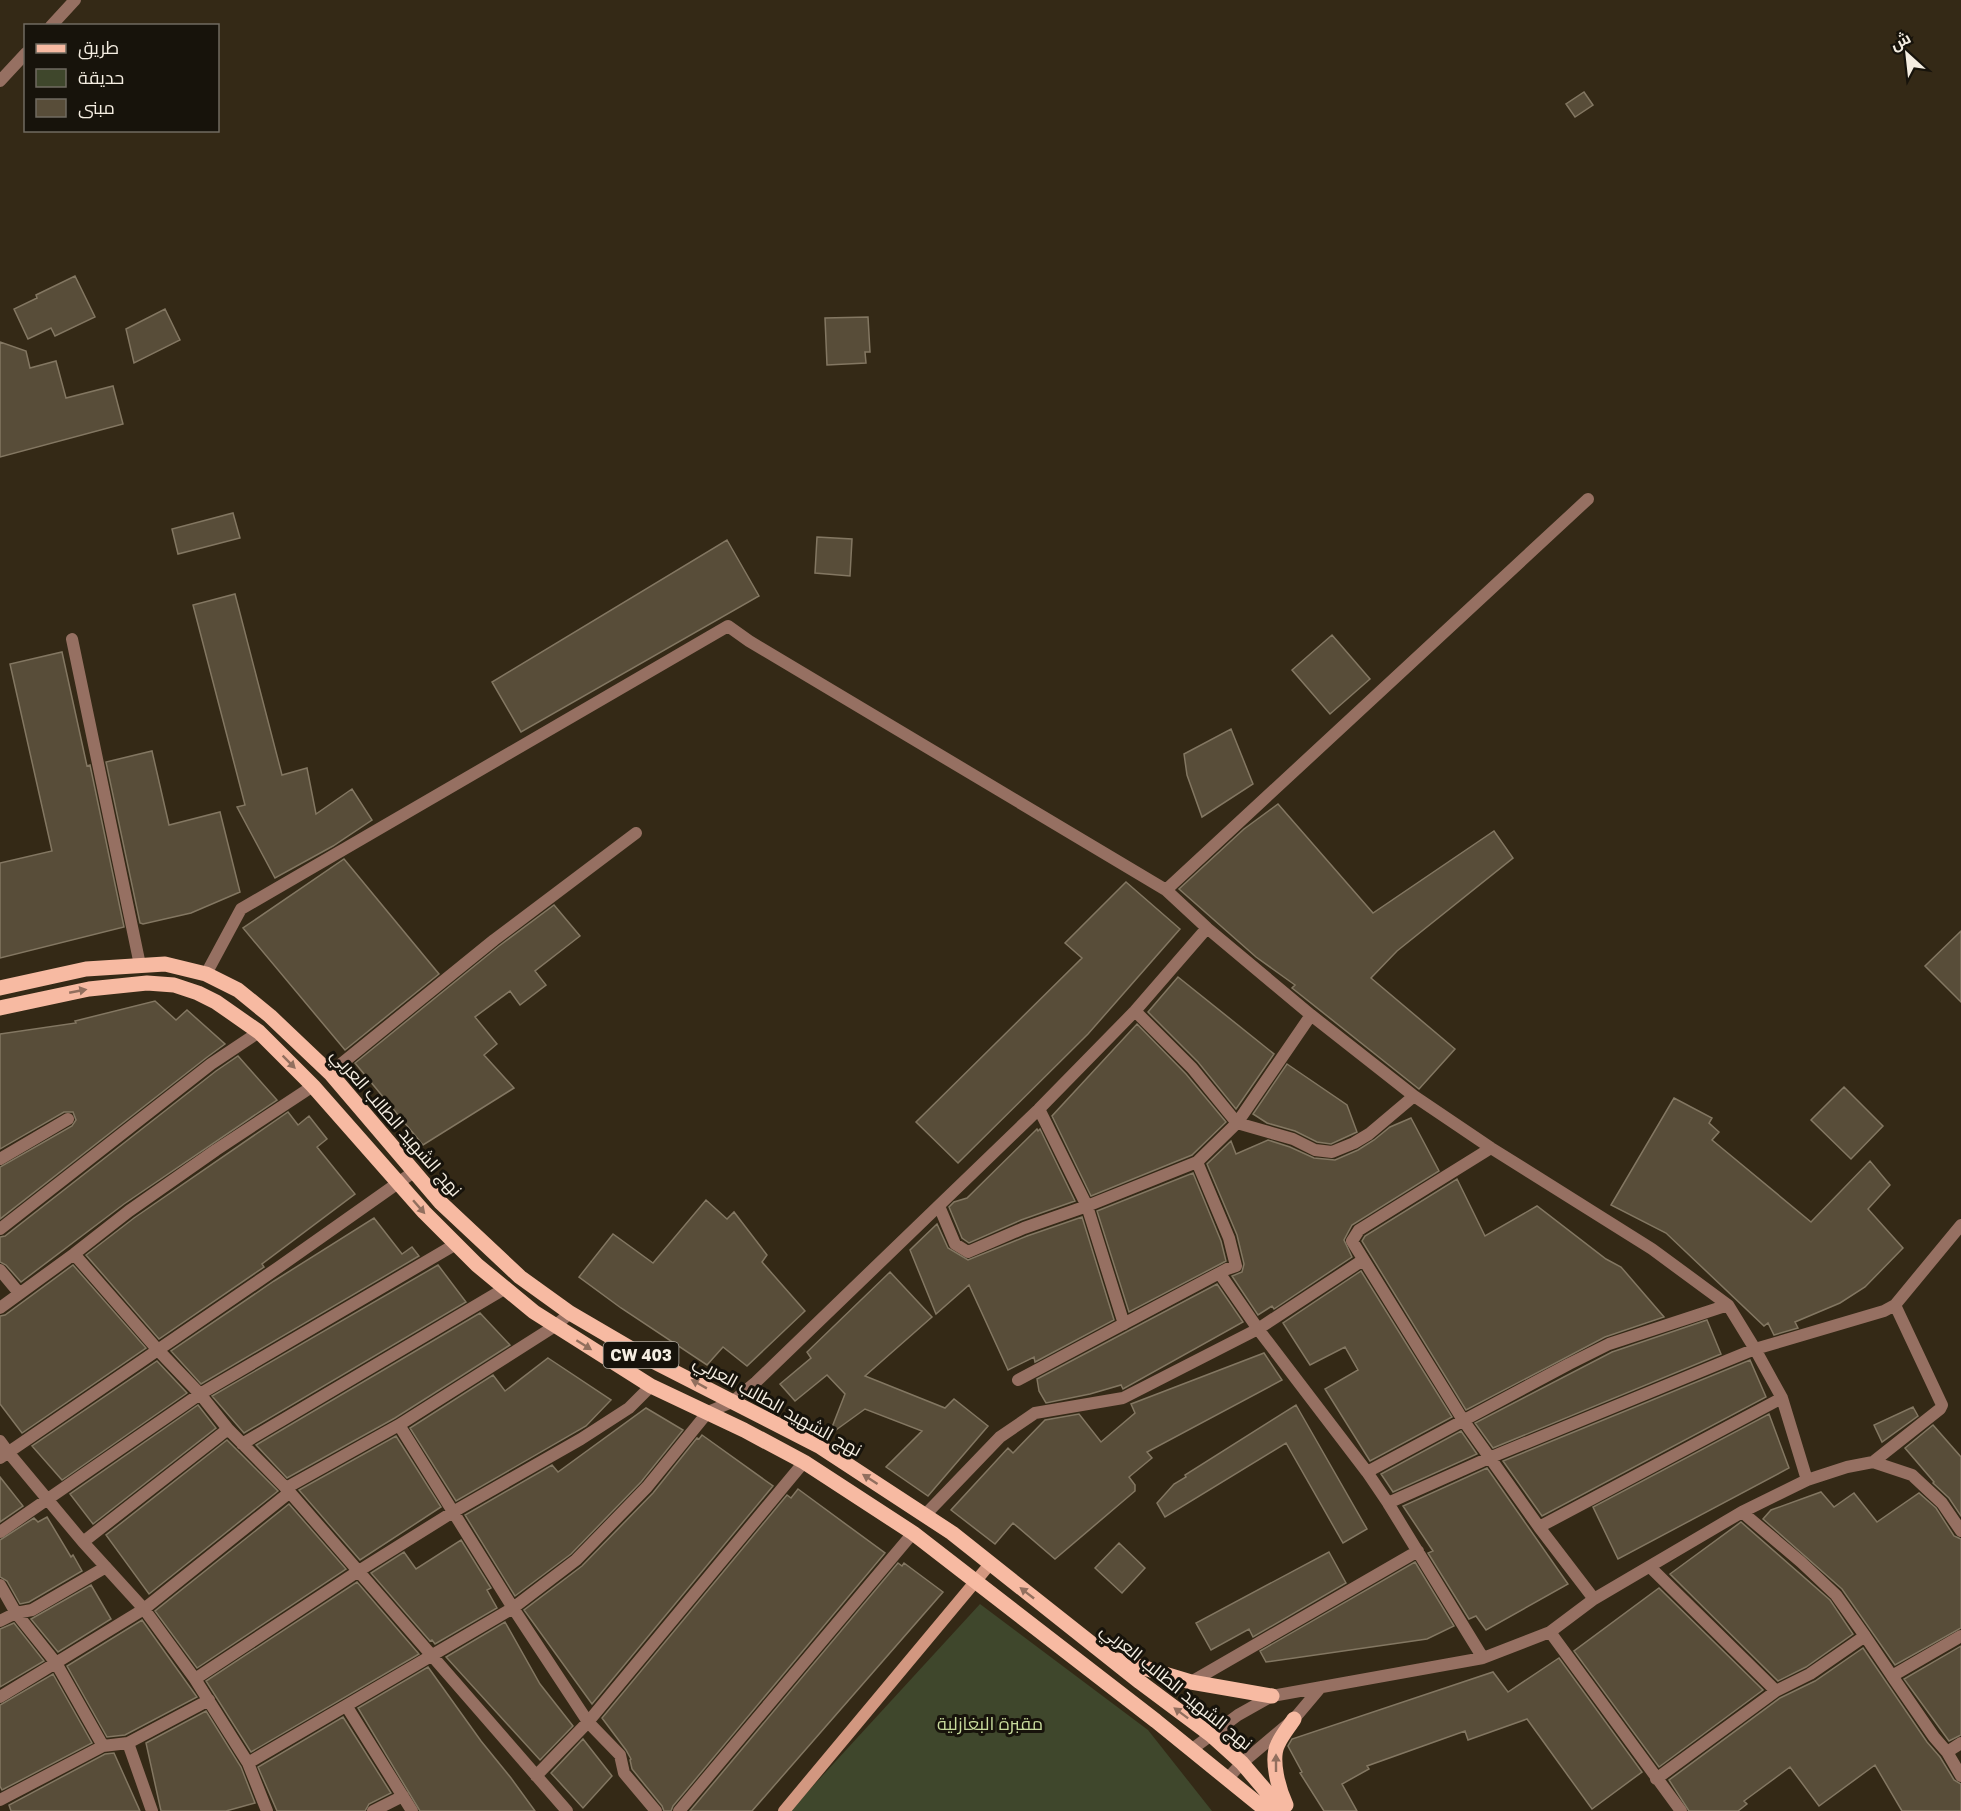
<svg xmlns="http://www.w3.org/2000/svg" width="1961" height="1811" font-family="'Golos Text',Cairo,sans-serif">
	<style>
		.green { fill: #3f472c }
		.building { fill: #584d39; stroke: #837762; stroke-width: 1.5 }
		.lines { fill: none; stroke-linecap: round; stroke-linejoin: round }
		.street { stroke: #967062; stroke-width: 12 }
		.secondary { stroke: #d29780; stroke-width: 12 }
		.primary { stroke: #f7baa2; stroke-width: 15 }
		.oneway { fill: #926f5e }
		.labels { text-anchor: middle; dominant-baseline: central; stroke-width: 6; stroke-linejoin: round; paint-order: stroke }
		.shield { fill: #17130b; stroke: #b2aca2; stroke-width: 1.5 }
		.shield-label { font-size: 16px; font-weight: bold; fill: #f5eee2 }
		.street-label { font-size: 18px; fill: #f5eee2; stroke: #17130b }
		.park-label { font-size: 18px; fill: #c8db9c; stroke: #17130b }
	</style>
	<rect width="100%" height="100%" fill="#342916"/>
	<path class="green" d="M 980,1604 L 1148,1730 L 1212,1811 L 790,1811 Z"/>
	<path class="building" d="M 1584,92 L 1593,105 L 1575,117 L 1566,104 Z
		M 75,276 L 95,317 L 55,336 L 51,328 L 28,339 L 14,309 L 37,298 L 36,295 Z
		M 165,309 L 180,340 L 134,363 L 126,329 Z
		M 868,317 L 870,352 L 865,352 L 866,363 L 827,365 L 825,318 Z
		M 0,342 L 26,351 L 30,368 L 56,361 L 66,398 L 113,386 L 123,424 L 0,457 Z
		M 233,513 L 240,538 L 178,554 L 172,529 Z
		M 817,537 L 852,539 L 850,576 L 815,573 Z
		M 727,540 L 759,596 L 521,732 L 492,682 Z
		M 235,594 L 282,775 L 307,768 L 316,814 L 352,789 L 372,820 L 333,846 L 275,878 L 237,807 L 245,805 L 193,605 Z
		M 1332,635 L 1370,679 L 1330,714 L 1292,670 Z
		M 62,652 L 87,766 L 90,765 L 124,927 L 0,958 L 0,863 L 52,851 L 10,664 Z
		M 1231,729 L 1253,784 L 1202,817 L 1187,775 L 1184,754 Z
		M 152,751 L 169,825 L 220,812 L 240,892 L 191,913 L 143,924 L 140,923 L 106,762 Z
		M 1278,804 L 1373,913 L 1494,831 L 1513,858 L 1397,951 L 1371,978 L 1455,1049 L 1419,1089 L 1292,988 L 1295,985 L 1256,957 L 1179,889 L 1244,829 Z
		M 344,859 L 439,974 L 345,1050 L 243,928 Z
		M 1126,882 L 1180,929 L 1088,1034 L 958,1163 L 916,1122 L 1082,958 L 1065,943 Z
		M 554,905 L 580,936 L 535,971 L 546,985 L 520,1005 L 510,991 L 475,1017 L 497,1044 L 484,1055 L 514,1088 L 423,1145 L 355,1063 L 499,946 Z
		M 1961,931 L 1961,1002 L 1925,966 Z
		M 1178,977 L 1274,1054 L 1236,1109 L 1198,1062 L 1148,1012 Z
		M 155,1001 L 176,1020 L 187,1010 L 225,1044 L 206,1058 L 0,1219 L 0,1167 L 72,1126 L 76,1120 L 73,1112 L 64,1112 L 0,1149 L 0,1034 L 76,1023 L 75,1021 Z
		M 1137,1024 L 1186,1074 L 1226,1122 L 1192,1155 L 1091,1196 L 1052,1116 Z
		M 238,1056 L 277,1100 L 124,1204 L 21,1282 L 6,1265 L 0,1262 L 0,1237 L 5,1236 L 216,1071 Z
		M 1287,1064 L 1347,1105 L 1357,1132 L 1331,1144 L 1317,1142 L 1295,1131 L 1267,1123 L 1253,1114 Z
		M 1844,1087 L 1883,1126 L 1851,1159 L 1811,1120 Z
		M 1674,1098 L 1712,1118 L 1709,1123 L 1719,1132 L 1712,1140 L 1811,1222 L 1870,1161 L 1890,1185 L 1868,1209 L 1903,1248 L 1865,1287 L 1840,1303 L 1795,1322 L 1798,1328 L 1774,1335 L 1768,1323 L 1764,1326 L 1666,1233 L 1611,1205 Z
		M 288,1112 L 298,1125 L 309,1116 L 327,1139 L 317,1147 L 355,1194 L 262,1264 L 264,1267 L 159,1339 L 86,1255 L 134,1218 Z
		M 1411,1118 L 1439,1171 L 1352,1225 L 1344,1240 L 1352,1257 L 1274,1309 L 1272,1306 L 1258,1315 L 1232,1276 L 1242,1272 L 1244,1264 L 1237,1235 L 1207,1164 L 1231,1141 L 1236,1154 L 1268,1140 L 1290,1147 L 1314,1158 L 1335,1160 L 1358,1150 L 1374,1140 L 1390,1127 Z
		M 1037,1129 L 1038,1131 L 1040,1129 L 1075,1201 L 1021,1220 L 969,1243 L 962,1238 L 949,1207 L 954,1202 L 967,1198 Z
		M 1193,1173 L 1221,1241 L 1226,1261 L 1129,1312 L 1097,1211 Z
		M 1457,1179 L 1485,1236 L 1537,1206 L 1606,1259 L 1621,1267 L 1664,1317 L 1605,1337 L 1466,1410 L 1362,1241 L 1365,1236 Z
		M 706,1200 L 727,1219 L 734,1212 L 767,1255 L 762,1262 L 805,1311 L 747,1366 L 723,1347 L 707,1365 L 621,1308 L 579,1277 L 613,1234 L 653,1263 Z
		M 1082,1217 L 1114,1320 L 1035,1362 L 1034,1357 L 1008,1370 L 969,1285 L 936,1314 L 910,1250 L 937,1224 L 948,1248 L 968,1260 L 1027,1236 Z
		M 374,1218 L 402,1254 L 412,1247 L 419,1256 L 201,1384 L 171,1351 L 274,1281 Z
		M 73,1265 L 146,1348 L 22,1433 L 0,1404 L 0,1316 L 5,1315 Z
		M 438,1265 L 466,1302 L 244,1433 L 212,1396 Z
		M 1361,1271 L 1452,1417 L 1370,1461 L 1325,1389 L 1358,1370 L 1345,1347 L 1310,1365 L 1283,1323 Z
		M 890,1272 L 932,1317 L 865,1376 L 945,1408 L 954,1399 L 988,1426 L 928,1496 L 886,1467 L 922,1431 L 865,1409 L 829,1435 L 845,1394 L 827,1375 L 795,1401 L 780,1384 L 811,1358 L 807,1352 Z
		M 1217,1284 L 1243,1322 L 1123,1389 L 1121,1385 L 1090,1394 L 1046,1403 L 1039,1391 L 1037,1379 Z
		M 480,1313 L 510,1345 L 395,1418 L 287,1478 L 256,1445 Z
		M 1707,1320 L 1721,1354 L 1493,1448 L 1475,1423 L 1612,1352 Z
		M 1264,1353 L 1282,1380 L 1147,1452 L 1152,1458 L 1129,1477 L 1135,1485 L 1135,1491 L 1055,1559 L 1013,1523 L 995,1544 L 951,1510 L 1008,1448 L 1013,1453 L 1045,1420 L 1079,1414 L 1101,1442 L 1135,1413 L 1131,1404 Z
		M 548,1358 L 611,1400 L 586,1426 L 456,1501 L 410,1428 L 493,1375 L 505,1391 Z
		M 1750,1360 L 1766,1397 L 1542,1516 L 1503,1461 Z
		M 157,1361 L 187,1393 L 62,1480 L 32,1446 Z
		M 198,1405 L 216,1428 L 93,1524 L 70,1494 Z
		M 1296,1405 L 1367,1529 L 1343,1543 L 1286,1443 L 1165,1517 L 1157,1503 L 1174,1484 L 1186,1477 L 1185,1475 Z
		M 1913,1407 L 1918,1416 L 1882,1442 L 1874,1425 Z
		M 646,1408 L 683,1430 L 641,1482 L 571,1554 L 515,1596 L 465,1515 L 552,1465 L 558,1472 Z
		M 1769,1414 L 1789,1468 L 1618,1559 L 1593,1507 Z
		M 1933,1425 L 1961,1457 L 1961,1516 L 1949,1498 L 1933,1483 L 1934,1482 L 1905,1448 Z
		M 1461,1431 L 1477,1454 L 1393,1492 L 1381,1474 Z
		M 702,1435 L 773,1486 L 592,1704 L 524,1610 L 582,1566 L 653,1493 L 697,1438 L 699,1439 Z
		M 396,1436 L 441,1507 L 360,1560 L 299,1490 Z
		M 227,1440 L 278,1491 L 149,1594 L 106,1535 Z
		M 1487,1468 L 1568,1584 L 1486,1630 L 1476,1616 L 1469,1619 L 1428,1553 L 1433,1551 L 1403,1506 Z
		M 0,1477 L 23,1506 L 0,1522 Z
		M 798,1489 L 885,1553 L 673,1806 L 671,1811 L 664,1811 L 662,1806 L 632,1769 L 630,1760 L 631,1759 L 626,1750 L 602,1718 L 787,1495 L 791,1498 Z
		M 1821,1492 L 1834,1507 L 1854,1493 L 1877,1522 L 1919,1493 L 1936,1508 L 1954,1536 L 1961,1539 L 1961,1628 L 1895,1665 L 1842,1589 L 1763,1519 L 1771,1510 Z
		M 289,1504 L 346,1569 L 197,1668 L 155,1611 Z
		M 47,1517 L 71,1557 L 73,1555 L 82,1571 L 29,1602 L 20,1604 L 7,1581 L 0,1577 L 0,1540 L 34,1518 L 38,1522 Z
		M 1741,1522 L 1830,1600 L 1853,1634 L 1806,1667 L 1778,1681 L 1670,1574 Z
		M 461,1540 L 491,1588 L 487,1590 L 497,1608 L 435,1644 L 432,1640 L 430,1641 L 371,1573 L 404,1552 L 416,1569 Z
		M 1119,1543 L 1145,1568 L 1122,1593 L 1095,1568 Z
		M 1329,1552 L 1346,1583 L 1253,1637 L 1249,1629 L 1211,1650 L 1196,1623 Z
		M 1415,1562 L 1454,1626 L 1427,1639 L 1266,1662 L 1260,1651 Z
		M 898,1563 L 902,1566 L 904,1563 L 943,1592 L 752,1811 L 690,1811 Z
		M 357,1582 L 419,1654 L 251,1752 L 206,1681 Z
		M 91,1585 L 111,1619 L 58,1652 L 31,1619 Z
		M 1659,1588 L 1763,1690 L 1659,1767 L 1574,1651 Z
		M 142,1620 L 197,1697 L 125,1735 L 107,1737 L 67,1666 Z
		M 505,1622 L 540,1684 L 573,1726 L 540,1760 L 446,1657 Z
		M 14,1623 L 44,1661 L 0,1687 L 0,1629 Z
		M 1961,1646 L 1961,1735 L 1949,1741 L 1904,1679 Z
		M 1863,1648 L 1927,1742 L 1940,1757 L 1954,1780 L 1961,1784 L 1961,1811 L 1902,1811 L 1875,1765 L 1819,1806 L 1790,1767 L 1744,1801 L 1747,1804 L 1738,1811 L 1689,1811 L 1669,1780 L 1780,1698 L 1815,1681 Z
		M 1559,1658 L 1642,1772 L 1592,1809 L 1527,1719 L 1468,1740 L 1465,1731 L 1367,1766 L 1369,1769 L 1342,1784 L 1357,1811 L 1324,1811 L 1300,1773 L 1302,1772 L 1288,1746 L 1292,1739 L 1493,1672 L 1508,1692 Z
		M 428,1667 L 481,1741 L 511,1778 L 535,1811 L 420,1811 L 358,1708 Z
		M 53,1674 L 92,1743 L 2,1790 L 0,1786 L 0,1705 Z
		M 206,1711 L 241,1767 L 255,1803 L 226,1811 L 161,1811 L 146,1743 Z
		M 343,1717 L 391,1793 L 369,1804 L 365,1811 L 277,1811 L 258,1767 Z
		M 583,1739 L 612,1776 L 583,1808 L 551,1773 Z
		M 114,1753 L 140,1811 L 11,1811 L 9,1805 L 105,1754 Z"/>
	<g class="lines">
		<path class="street" d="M 51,26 L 75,0
			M 0,81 L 26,53
			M 72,639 L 140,965
			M 1166,890 L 1588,499
			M 206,974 L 241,909 L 728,626 L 749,641 L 1166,890 L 1207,928 L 1311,1015 L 1414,1096 L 1491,1148 L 1652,1249 L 1728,1305 L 1755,1349 L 1782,1398 L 1807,1480
			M 1135,1011 L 1192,1068 L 1237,1123 L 1293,1139 L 1315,1150 L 1332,1152 L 1354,1143 L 1369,1134 L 1414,1096
			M 330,1073 L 494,940 L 636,833
			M 1039,1109 L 1087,1206 L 1124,1324
			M 1491,1148 L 1359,1230 L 1352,1241 L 1463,1420 L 1539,1527 L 1594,1599
			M 0,1159 L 68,1119
			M 939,1206 L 955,1244 L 968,1252 L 1024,1228 L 1087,1206 L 1197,1162 L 1237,1123 L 1311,1015
			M 0,1229 L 211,1064 L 259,1032
			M 74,1254 L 157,1349 L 200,1394 L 228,1429 L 286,1488 L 567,1811
			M 0,1270 L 19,1293
			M 1220,1274 L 1258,1329 L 1363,1260
			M 0,1308 L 74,1254 L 129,1211 L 216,1150 L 313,1086
			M 1018,1380 L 1227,1269 L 1236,1266 L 1229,1238 L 1197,1162
			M 399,1425 L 513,1608 L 588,1722 L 620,1755 L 624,1773 L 656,1811
			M 0,1441 L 8,1452 L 83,1542 L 144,1609 L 195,1679 L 248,1763 L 267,1811
			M 242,1444 L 504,1289
			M 0,1458 L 279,1267 L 415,1171
			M 1873,1462 L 1940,1409 L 1942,1405 L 1895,1305
			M 1367,1472 L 1569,1364 L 1609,1344 L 1728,1305
			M 286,1488 L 399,1425 L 555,1326 L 570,1313
			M 1388,1503 L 1489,1458 L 1755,1349 L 1884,1311 L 1895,1305 L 1961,1225
			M 925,1515 L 1000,1437 L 1035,1413 L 1123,1398 L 1258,1329 L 1367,1472 L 1388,1503 L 1483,1658
			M 1539,1527 L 1782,1398
			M 0,1532 L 200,1394 L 456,1244
			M 83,1542 L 228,1429
			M 1650,1567 L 1776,1691 L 1810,1674 L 1865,1636 L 1836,1595 L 1801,1562 L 1742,1512
			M 0,1585 L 16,1613 L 56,1663 L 103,1746
			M 0,1621 L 16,1613 L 32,1610 L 106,1567
			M 1550,1632 L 1681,1811
			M 1865,1636 L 1892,1676
			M 1961,1636 L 1892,1676 L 1934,1737 L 1947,1752 L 1961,1776
			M 195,1679 L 357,1572 L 453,1512 L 581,1439 L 629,1408 L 651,1386
			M 1191,1682 L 1418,1551
			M 0,1697 L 144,1609 L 290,1492
			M 347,1707 L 412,1811
			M 128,1743 L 152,1811
			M 1191,1750 L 1238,1715 L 1272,1696 L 1483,1658 L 1550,1632 L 1594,1599 L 1742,1512 L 1807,1480 L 1847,1467 L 1873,1462 L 1912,1475 L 1942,1503 L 1961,1531
			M 1947,1752 L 1961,1743
			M 248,1763 L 513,1608 L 576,1560 L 647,1487 L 708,1412 L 732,1402 L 756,1382 L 1039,1109 L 1135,1011 L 1207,928
			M 536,1776 L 588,1722 L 804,1462
			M 1227,1779 L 1242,1763 L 1294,1719 L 1321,1687
			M 1656,1779 L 1776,1691
			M 0,1800 L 103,1746 L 128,1743 L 209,1700
			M 373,1811 L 403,1796
			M 679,1811 L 913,1533"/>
		<path class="secondary" d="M 784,1811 L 990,1564"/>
		<path class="primary" d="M 0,988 L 86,969 L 165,964 L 206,974 L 238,990 L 270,1016 L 330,1073 L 440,1202 L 520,1277 L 570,1313 L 647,1358 L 819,1446 L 952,1533 L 1140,1682 L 1211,1735 L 1242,1763 L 1283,1811
			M 0,1008 L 89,989 L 147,983 L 174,985 L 198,993 L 216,1002 L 259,1032 L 313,1086 L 424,1212 L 477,1265 L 534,1312 L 651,1386 L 744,1430 L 804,1462 L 913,1533 L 1156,1721 L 1267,1811
			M 1118,1660 L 1191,1682 L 1272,1696
			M 1286,1805 C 1279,1790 1270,1759 1278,1744 C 1282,1735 1289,1727 1294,1719"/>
	</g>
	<defs><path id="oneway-solid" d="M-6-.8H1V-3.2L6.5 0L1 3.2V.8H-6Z" transform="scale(1.5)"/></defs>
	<g class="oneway">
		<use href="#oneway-solid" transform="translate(78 991) rotate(-11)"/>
		<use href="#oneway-solid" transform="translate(289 1062) rotate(45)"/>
		<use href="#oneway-solid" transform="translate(419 1207) rotate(49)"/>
		<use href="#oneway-solid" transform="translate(584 1345) rotate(32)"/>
		<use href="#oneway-solid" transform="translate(699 1384) rotate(-151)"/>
		<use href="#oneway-solid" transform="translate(870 1479) rotate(-147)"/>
		<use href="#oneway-solid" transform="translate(1027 1593) rotate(-142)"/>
		<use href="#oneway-solid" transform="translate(1181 1713) rotate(-143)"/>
		<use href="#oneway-solid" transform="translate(1276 1763) rotate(-90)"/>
	</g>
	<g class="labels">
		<rect class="shield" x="603.5" y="1342" width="75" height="26" rx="4.5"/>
		<g class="shield-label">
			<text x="641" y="1355">CW 403</text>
		</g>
		<g class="street-label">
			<text transform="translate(397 1122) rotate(49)">نهج الشهيد الطالب العربي</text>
			<text transform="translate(778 1405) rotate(29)">نهج الشهيد الطالب العربي</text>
			<text transform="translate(1177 1686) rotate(39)">نهج الشهيد الطالب العربي</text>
		</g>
		<g class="park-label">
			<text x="990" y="1723">مقبرة البغازلية</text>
		</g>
	</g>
	<rect x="24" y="24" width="195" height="108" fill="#17130b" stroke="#706b61" stroke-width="1.5"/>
	<rect x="36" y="44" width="30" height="9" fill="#f7baa2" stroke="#706b61" stroke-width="1.5"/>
	<text x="78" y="54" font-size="18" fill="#f5eee2">طريق</text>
	<rect x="36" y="69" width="30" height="18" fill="#3f472c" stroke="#706b61" stroke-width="1.5"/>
	<text x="78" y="84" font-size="18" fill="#f5eee2">حديقة</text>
	<rect x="36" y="99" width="30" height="18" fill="#584d39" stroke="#706b61" stroke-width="1.5"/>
	<text x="78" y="114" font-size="18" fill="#f5eee2">مبنى</text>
	<g transform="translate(1907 54) rotate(333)" stroke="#17130b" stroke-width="4.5" paint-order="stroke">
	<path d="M0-4.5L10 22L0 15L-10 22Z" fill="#f5eee2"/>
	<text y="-9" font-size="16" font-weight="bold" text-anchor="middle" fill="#f5eee2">ش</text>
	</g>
</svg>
